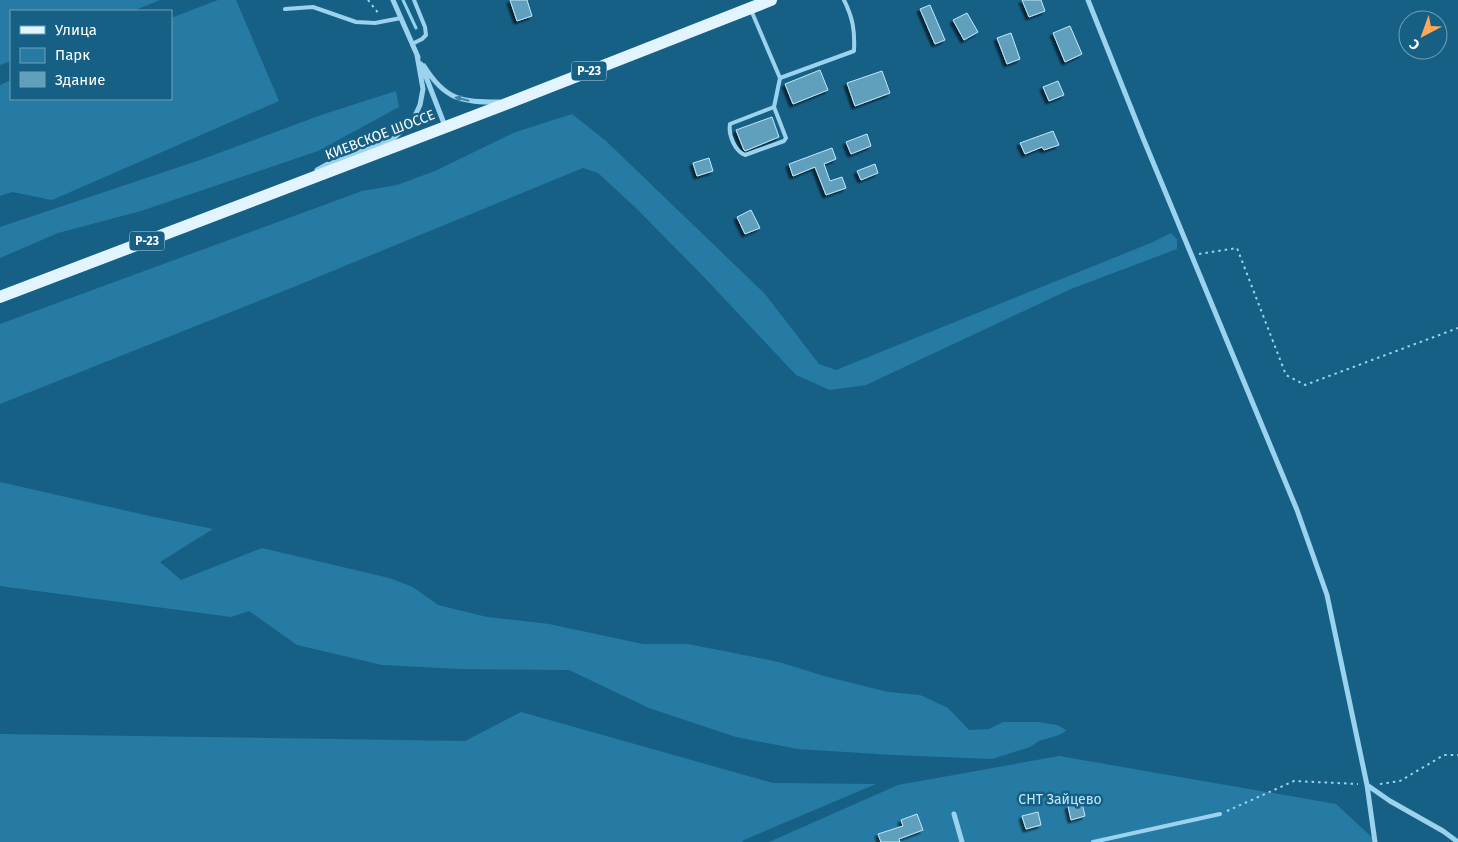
<svg xmlns="http://www.w3.org/2000/svg" width="1458" height="842" font-family="'Fira Sans',sans-serif">
	<style>
		.green { fill: #257ba3 }
		.lines { fill: none; stroke-linecap: round; stroke-linejoin: round }
		.stream { stroke: #8dd2f0; stroke-width: 3 }
		.building { fill: #61a0bd; stroke: #c1e8fa; filter: url(#shadow) }
		.path { stroke: #9bd3ee; stroke-width: 2; stroke-dasharray: 2.5 4; stroke-linecap: butt }
		.lane { stroke: #9bd3ee; stroke-width: 4 }
		.street { stroke: #9bd3ee; stroke-width: 5 }
		.primary { stroke: #e2f4ff; stroke-width: 12 }
		.oneway { fill: #3e82a5 }
		.labels { text-anchor: middle; dominant-baseline: central; stroke-width: 5; stroke-linejoin: round; paint-order: stroke }
		.shield { fill: #166086; stroke: #b9cfdb; stroke-width: 1 }
		.shield-label { font-size: 12px; font-weight: bold; fill: #fff }
		.street-label { font-size: 14px; fill: #fff; stroke: #166086 }
		.park-label { font-size: 14px; fill: #c1e8fa; stroke: #166086 }
	</style>
	<defs>
		<filter id="shadow"><feDropShadow dx="-3" dy="3" stdDeviation="1" flood-color="#0009"/></filter>
	</defs>
	<rect width="100%" height="100%" fill="#166086"/>
	<path class="green" d="M 0,0 L 160,0 L 133,11 L 11,11 L 11,61 L 0,65 Z
		M 218,0 L 236,0 L 279,101 L 52,200 L 12,192 L 0,196 L 0,85 L 11,80 L 11,99 L 171,99 L 171,18 Z
		M 396,91 L 399,107 L 318,151 L 141,211 L 58,233 L 0,258 L 0,227 L 200,160 L 321,115 Z
		M 572,114 L 606,141 L 765,294 L 819,364 L 836,370 L 1153,242 L 1171,233 L 1177,239 L 1177,249 L 1071,289 L 866,385 L 830,390 L 796,375 L 702,275 L 636,208 L 598,173 L 583,168 L 296,286 L 0,404 L 0,324 L 362,191 L 397,185 L 435,171 L 513,133 Z
		M 0,482 L 145,515 L 213,529 L 160,562 L 181,580 L 262,548 L 389,578 L 413,587 L 438,605 L 487,617 L 549,624 L 643,644 L 688,644 L 779,662 L 824,676 L 888,692 L 920,695 L 948,708 L 969,730 L 989,729 L 1003,722 L 1038,722 L 1057,725 L 1066,730 L 1066,731 L 1059,735 L 1039,741 L 1030,747 L 992,759 L 894,755 L 797,749 L 736,737 L 649,708 L 569,670 L 459,669 L 382,665 L 297,645 L 249,611 L 231,617 L 0,586 Z
		M 521,712 L 773,783 L 876,784 L 744,840 L 742,842 L 0,842 L 0,734 L 465,741 Z
		M 1059,756 L 1336,804 L 1377,842 L 769,842 L 898,785 Z"/>
	<g class="lines">
		<path class="stream" d="M 403,0 L 416,28"/>
	</g>
	<path class="building" d="M 510,0 L 527,0 L 532,16 L 517,21 Z
		M 1022,0 L 1041,0 L 1045,11 L 1029,17 Z
		M 930,5 L 945,40 L 935,44 L 920,9 Z
		M 967,13 L 978,32 L 964,40 L 953,20 Z
		M 1070,26 L 1082,54 L 1065,62 L 1053,33 Z
		M 1011,33 L 1020,59 L 1007,64 L 997,38 Z
		M 820,70 L 828,90 L 793,104 L 785,84 Z
		M 882,71 L 890,93 L 855,106 L 847,83 Z
		M 1058,81 L 1064,95 L 1049,101 L 1043,87 Z
		M 772,117 L 779,137 L 745,151 L 744,150 L 736,130 Z
		M 1053,131 L 1059,145 L 1044,150 L 1042,147 L 1025,154 L 1020,143 Z
		M 867,134 L 871,146 L 851,154 L 846,142 Z
		M 832,148 L 836,159 L 824,164 L 830,181 L 842,177 L 846,188 L 826,195 L 815,167 L 793,176 L 789,164 Z
		M 709,158 L 713,171 L 697,176 L 693,163 Z
		M 875,164 L 878,173 L 861,180 L 857,171 Z
		M 751,210 L 760,228 L 745,234 L 737,217 Z
		M 1082,803 L 1085,816 L 1071,820 L 1068,806 Z
		M 1038,812 L 1041,825 L 1026,829 L 1022,816 Z
		M 917,814 L 923,830 L 899,839 L 900,842 L 881,842 L 878,834 L 903,826 L 901,820 Z"/>
	<g class="lines">
		<path class="path" d="M 368,0 L 379,14
			M 1199,254 L 1237,248 L 1286,375 L 1305,385 L 1458,328
			M 1380,784 L 1400,781 L 1444,755 L 1458,755
			M 1227,811 L 1294,781 L 1358,784"/>
		<path class="lane" d="M 285,9 L 313,7 L 356,22 L 375,23 L 401,18
			M 751,10 L 780,78
			M 412,44 L 422,39 L 426,35 L 425,27 L 414,0
			M 774,107 L 730,124 C 728,135 735,151 745,155 L 784,141 L 786,138 L 774,107 L 780,78 L 854,51 C 855,31 853,18 844,0
			M 1093,842 L 1220,814"/>
		<path class="street" d="M 393,0 L 418,57
			M 1088,0 L 1143,138 L 1297,510 L 1327,595 L 1367,785 L 1375,842
			M 421,64 L 445,126
			M 424,66 C 445,100 461,102 499,102
			M 317,170 L 328,164 L 393,139 L 413,120 L 420,105 L 423,89 L 417,55
			M 1367,785 L 1390,801 L 1443,831 L 1458,842
			M 954,814 L 962,842"/>
		<path class="primary" d="M 0,297 L 511,102 L 771,0"/>
	</g>
	<defs><path id="oneway-solid" d="M-6-.8H1V-3.2L6.5 0L1 3.2V.8H-6Z" transform="scale(1.25)"/></defs>
	<use class="oneway" href="#oneway-solid" transform="translate(462 99) rotate(-167)"/>
	<g class="labels">
		<g class="shield">
			<rect x="571.5" y="61.5" width="35" height="19" rx="4"/>
			<rect x="129.5" y="231.5" width="35" height="19" rx="4"/>
		</g>
		<g class="shield-label">
			<text x="589" y="71">Р-23</text>
			<text x="147" y="241">Р-23</text>
		</g>
		<g class="street-label">
			<text transform="translate(380 135) rotate(-21)">КИЕВСКОЕ ШОССЕ</text>
		</g>
		<g class="park-label">
			<text x="1060" y="799">СНТ Зайцево</text>
		</g>
	</g>
	<rect x="10" y="10" width="162" height="90" fill="#166086" stroke="#73a0b6"/>
	<rect x="20" y="26" width="25" height="8" fill="#e2f4ff" stroke="#73a0b6"/>
	<text x="55" y="35" font-size="15" fill="#ffffff">Улица</text>
	<rect x="20" y="48" width="25" height="15" fill="#257ba3" stroke="#73a0b6"/>
	<text x="55" y="60" font-size="15" fill="#ffffff">Парк</text>
	<rect x="20" y="72" width="25" height="15" fill="#61a0bd" stroke="#73a0b6"/>
	<text x="55" y="85" font-size="15" fill="#ffffff">Здание</text>
	<g transform="translate(1423 35) rotate(221)"><circle r="24" fill="#166086" stroke="#73a0b6"/>
	<path d="M0-4L9 19L0 12L-9 19Z" fill="#ffa858"/>
	<text y="-8" font-size="14" font-weight="bold" text-anchor="middle" fill="#ffffff">С</text>
	</g>
</svg>
